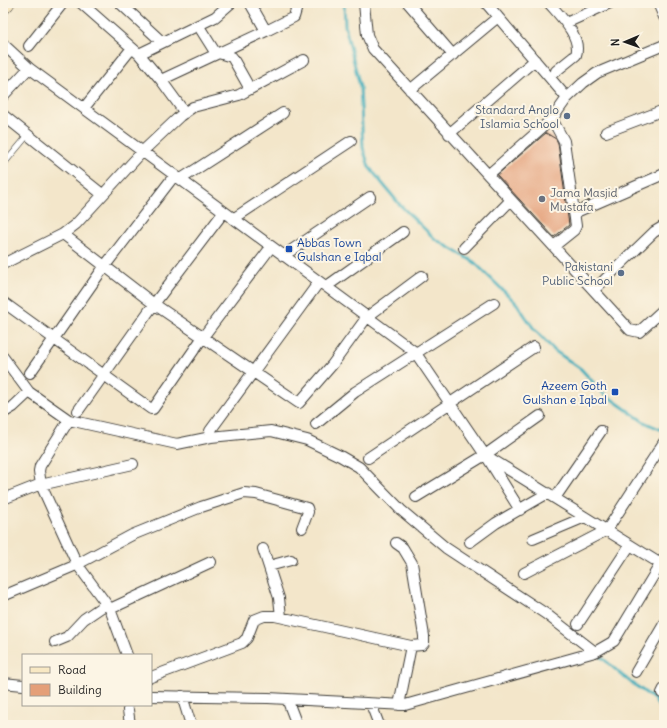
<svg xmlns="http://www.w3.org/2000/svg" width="667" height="728" font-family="Delius,sans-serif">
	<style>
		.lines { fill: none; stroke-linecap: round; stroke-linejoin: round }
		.stream { stroke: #40aebc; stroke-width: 3 }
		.building { fill: #e49f78 }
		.service-casing { stroke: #3c3a36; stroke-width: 6 }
		.minor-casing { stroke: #3c3a36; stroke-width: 12 }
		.secondary-casing { stroke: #3c3a36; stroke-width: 16 }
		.service { stroke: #fff; stroke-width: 5 }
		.minor { stroke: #fff; stroke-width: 10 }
		.secondary { stroke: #f8e8c3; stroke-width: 15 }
		.service-dot { fill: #5c6f8a; stroke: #fcf5e5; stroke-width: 1.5 }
		.worship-dot { fill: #6b7280; stroke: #fcf5e5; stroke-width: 1.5 }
		.transit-dot { fill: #1a4fb4; stroke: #fcf5e5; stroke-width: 1.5 }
		.labels { text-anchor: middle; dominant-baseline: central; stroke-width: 4; stroke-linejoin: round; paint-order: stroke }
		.service-label { font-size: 12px; fill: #4e5e75; stroke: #fcf5e5; text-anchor: end }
		.worship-label { font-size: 12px; fill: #5b616d; stroke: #fcf5e5; text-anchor: start }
		.transit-label { font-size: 12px; fill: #164399; stroke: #fcf5e5; text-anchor: start }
	</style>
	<rect width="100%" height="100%" fill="#fcf5e5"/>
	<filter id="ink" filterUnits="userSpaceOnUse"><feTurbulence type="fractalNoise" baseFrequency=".025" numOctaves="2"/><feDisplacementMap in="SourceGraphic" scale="8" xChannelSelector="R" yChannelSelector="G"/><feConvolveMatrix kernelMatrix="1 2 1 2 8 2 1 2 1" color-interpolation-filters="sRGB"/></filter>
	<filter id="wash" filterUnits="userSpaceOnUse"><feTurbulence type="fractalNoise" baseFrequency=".012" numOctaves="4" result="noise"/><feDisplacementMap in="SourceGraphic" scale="16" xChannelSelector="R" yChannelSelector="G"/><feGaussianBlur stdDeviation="0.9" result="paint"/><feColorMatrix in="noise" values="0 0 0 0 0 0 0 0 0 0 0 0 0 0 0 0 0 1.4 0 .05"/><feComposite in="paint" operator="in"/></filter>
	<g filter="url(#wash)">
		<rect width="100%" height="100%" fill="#f3e6ca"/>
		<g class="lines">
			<path class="stream" d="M 344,3 L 345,26 L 360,87 L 363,148 L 369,167 L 400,205 L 435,239 L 474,262 L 517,304 L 534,329 L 555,351 L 581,369 L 603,393 L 644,422 L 664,431
				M 598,654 L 624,677 L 654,699 L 664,715"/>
		</g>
		<g id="blocks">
			<path class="building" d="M 546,133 L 556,139 L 558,143 L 569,225 L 554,237 L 497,175 Z"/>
		</g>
	</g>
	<g filter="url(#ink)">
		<use href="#blocks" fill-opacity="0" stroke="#3c3a36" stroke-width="1"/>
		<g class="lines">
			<g class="service-casing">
				<path id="service" d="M 3,165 L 28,135"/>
			</g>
			<g class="minor-casing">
				<path id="minor" d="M 81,3 L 139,54 L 215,17 L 231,3
					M 120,3 L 162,42
					M 364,3 L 367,35 L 373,49 L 630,330 L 639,332 L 664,309
					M 408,3 L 453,55
					M 486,3 L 567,98
					M 549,3 C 560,16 582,37 576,55 L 556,71
					M 658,3 L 664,17
					M 566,23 L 610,3
					M 198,25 L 215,52 L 232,57 L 250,89
					M 266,31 L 294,17 L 296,10 L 294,3
					M 3,44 L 29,68 L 415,352 L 485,455 L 664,566
					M 29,46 L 63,3
					M 139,54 L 161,80 L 266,31 L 250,3
					M 161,80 L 185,113
					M 410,90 L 498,17
					M 3,96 L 29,68
					M 84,108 L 132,48
					M 3,115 L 102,194
					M 552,119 L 564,141 L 576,226 L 574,230 L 554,246
					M 606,132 L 664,110
					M 449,134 L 535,60
					M 488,175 L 552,119 L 567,98 L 583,83 L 597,73 L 664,45
					M 181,179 L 283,113
					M 574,213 L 664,174
					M 233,219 L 351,141
					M 63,234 L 154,304 L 299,403 L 332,365 L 367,317 L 422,276
					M 464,248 L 511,200
					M 283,256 L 370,197
					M 3,264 L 63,234 L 76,224 L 143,151 L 180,116 L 193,107 L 239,95 L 304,60
					M 327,286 L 403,232
					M 594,290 L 654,232 L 664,226
					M 3,302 L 151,409 L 153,409 L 203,337 L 271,247
					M 3,357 L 29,392 L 69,420 L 177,444 L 211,437 L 271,431 L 307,440 L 340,456 L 359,467 L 401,510 L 446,548 L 546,614 L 595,652
					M 30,373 L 104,267 L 174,176
					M 78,411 L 154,304 L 223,213
					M 3,413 L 13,407 L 29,392
					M 69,420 L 40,466 L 39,471 L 41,485 L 77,564 L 110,609 L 127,655
					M 316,424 L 355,392 L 494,303
					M 210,431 L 319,282
					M 487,457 L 520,510
					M 368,458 L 534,347
					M 416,497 L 485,455 L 540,416
					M 555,498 L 601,431
					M 3,499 L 36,486 L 133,464
					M 533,539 L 585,517
					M 470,542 L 496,523 L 548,493
					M 263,549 L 279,598 L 281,617
					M 269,566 L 291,560
					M 524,573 L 607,530 L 664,442
					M 3,596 L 74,566 L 132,535 L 201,507 L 244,493 L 256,494 L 307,508 L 308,512 L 302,528
					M 110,609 L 211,562
					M 578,624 L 630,545
					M 55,642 L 67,637 L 84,619 L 106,604
					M 636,672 L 664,624
					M 151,677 L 242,643 L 247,638 L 254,620 L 264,616 L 275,616 L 411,646 L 422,645 L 424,643 L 424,636 L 412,563 L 403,548 L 396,543
					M 3,683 L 23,685
					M 662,693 L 664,689
					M 151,696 L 268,698 L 405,705 L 595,652 L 614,641 L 664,558
					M 182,696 L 191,725
					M 287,699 L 297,725
					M 371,704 L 379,725
					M 399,705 L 411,646
					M 128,710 L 130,725"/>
			</g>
			<g class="secondary-casing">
				<path id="secondary" d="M 3,7 L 7,3"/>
			</g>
			<use href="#service" class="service"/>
			<use href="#minor" class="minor"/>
			<use href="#secondary" class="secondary"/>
		</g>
	</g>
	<g class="service-dot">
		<circle cx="567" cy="116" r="4"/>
		<circle cx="621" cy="273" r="4"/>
	</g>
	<circle class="worship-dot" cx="542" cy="199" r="4"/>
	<g class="transit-dot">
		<rect x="285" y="245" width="8" height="8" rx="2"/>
		<rect x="611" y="388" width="8" height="8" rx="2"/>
	</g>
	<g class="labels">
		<g class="service-label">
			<text x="559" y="109">Standard Anglo<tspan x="559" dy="14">Islamia School</tspan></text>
			<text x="613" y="266">Pakistani<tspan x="613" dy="14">Public School</tspan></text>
		</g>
		<g class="worship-label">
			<text x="550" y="192">Jama Masjid<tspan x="550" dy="14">Mustafa</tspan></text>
		</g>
		<g class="transit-label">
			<text x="297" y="242">Abbas Town<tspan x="297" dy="14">Gulshan e Iqbal</tspan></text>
			<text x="607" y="385" text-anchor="end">Azeem Goth<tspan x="607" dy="14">Gulshan e Iqbal</tspan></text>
		</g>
	</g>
	<rect width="667" height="728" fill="none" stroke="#fcf5e5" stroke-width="16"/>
	<rect x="22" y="654" width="130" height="52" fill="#fcf5e5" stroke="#a29e95"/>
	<rect x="30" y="667" width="20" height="6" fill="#f8e8c3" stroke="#a29e95"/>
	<text x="58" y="674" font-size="12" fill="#1c1c1c">Road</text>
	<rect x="30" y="684" width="20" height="12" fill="#e49f78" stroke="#a29e95"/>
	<text x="58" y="694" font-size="12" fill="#1c1c1c">Building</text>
	<g transform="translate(625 42) rotate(268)" stroke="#fcf5e5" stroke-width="3" paint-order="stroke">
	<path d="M0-3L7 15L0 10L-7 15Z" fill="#1c1c1c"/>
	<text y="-6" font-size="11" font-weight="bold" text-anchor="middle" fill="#1c1c1c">N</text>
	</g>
</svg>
